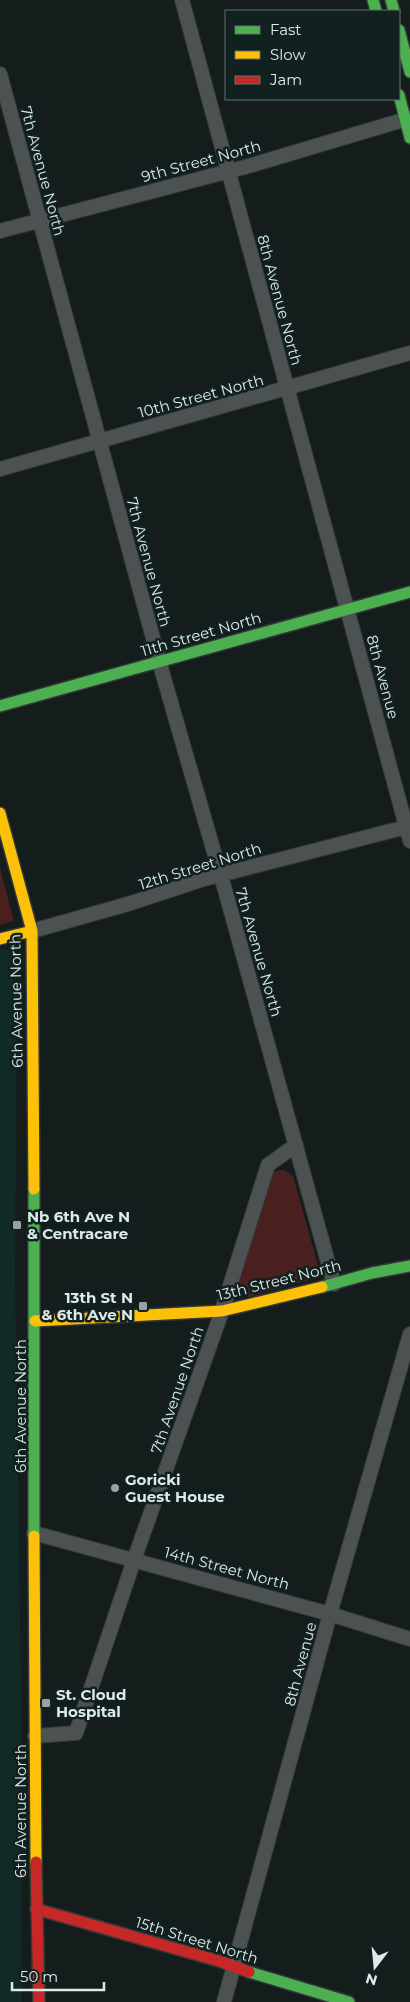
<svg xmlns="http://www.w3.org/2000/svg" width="410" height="2002" font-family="Montserrat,sans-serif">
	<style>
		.built { fill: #112927 }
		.green { fill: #4a201f }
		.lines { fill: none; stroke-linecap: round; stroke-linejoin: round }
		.street-casing { stroke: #313837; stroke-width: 16 }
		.fast-casing { stroke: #313837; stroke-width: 14 }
		.slow-casing { stroke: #313837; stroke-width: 14 }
		.jam-casing { stroke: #313837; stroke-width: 14 }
		.street { stroke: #4c5251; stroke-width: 14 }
		.fast { stroke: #4caf50; stroke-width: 11 }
		.slow { stroke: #ffc107; stroke-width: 11 }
		.jam { stroke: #c62828; stroke-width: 11 }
		.poi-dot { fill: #98a2a1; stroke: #10211f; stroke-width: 2 }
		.labels { text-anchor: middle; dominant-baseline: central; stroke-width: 5; stroke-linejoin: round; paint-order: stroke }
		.street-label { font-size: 15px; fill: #dfeae8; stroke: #10211f }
		.poi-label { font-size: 15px; font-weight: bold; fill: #dfeae8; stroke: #10211f; text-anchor: start }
	</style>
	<rect width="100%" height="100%" fill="#141d1c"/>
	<path class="built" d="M 0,948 L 10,950 L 16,956 L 17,972 L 15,1278 L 21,1680 L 22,2002 L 0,2002 Z"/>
	<path class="green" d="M 0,868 L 14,921 L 0,925 Z
		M 279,1170 L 285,1170 L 293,1176 L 319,1269 L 317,1278 L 249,1297 L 243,1294 L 239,1284 L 271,1177 L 274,1172 Z"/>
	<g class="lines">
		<g class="street-casing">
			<path id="street" d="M 182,0 L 410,841
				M 0,74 L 163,675 L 227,897 L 334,1284
				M 0,231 L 245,167 L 410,118
				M 0,469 L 410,353
				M 32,931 L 128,904 L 204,879 L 410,826
				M 34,1533 L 330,1614 L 410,1639
				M 35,1736 L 76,1733 L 134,1560 L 222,1311 L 268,1165 L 296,1145
				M 224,2002 L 330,1614 L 410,1334"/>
		</g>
		<g class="fast-casing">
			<path id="fast" d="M 373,0 L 376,11
				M 391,0 L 394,11
				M 399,30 L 410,72
				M 399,95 L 410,138
				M 0,706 L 410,592
				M 34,1189 L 34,1536
				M 322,1287 L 372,1273 L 410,1266
				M 249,1972 L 349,2002"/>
		</g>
		<g class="slow-casing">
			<path id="slow" d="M 0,813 L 32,931 L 34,1189
				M 0,939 L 32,931
				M 35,1321 L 222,1311 L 322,1287
				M 34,1536 L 36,1862"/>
		</g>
		<g class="jam-casing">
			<path id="jam" d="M 36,1862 L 39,2002
				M 36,1909 L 219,1961 L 249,1972"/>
		</g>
		<use href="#street" class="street"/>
		<use href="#fast" class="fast"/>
		<use href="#slow" class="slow"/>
		<use href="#jam" class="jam"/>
	</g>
	<g class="poi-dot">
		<rect x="12" y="1220" width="10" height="10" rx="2.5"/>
		<rect x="138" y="1301" width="10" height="10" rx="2.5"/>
		<circle cx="115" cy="1488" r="5"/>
		<rect x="41" y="1698" width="10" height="10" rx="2.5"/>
	</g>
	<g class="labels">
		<g class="street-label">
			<text transform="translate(201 161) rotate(-15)">9th Street North</text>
			<text transform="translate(43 171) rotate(75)">7th Avenue North</text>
			<text transform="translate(280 300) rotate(75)">8th Avenue North</text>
			<text transform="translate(201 396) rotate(-15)">10th Street North</text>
			<text transform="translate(149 562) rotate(75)">7th Avenue North</text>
			<text transform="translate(201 634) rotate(-16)">11th Street North</text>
			<text transform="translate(383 677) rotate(75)">8th Avenue</text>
			<text transform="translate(200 866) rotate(-17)">12th Street North</text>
			<text transform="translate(259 952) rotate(74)">7th Avenue North</text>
			<text transform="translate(16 1001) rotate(-91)">6th Avenue North</text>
			<text transform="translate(279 1280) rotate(-14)">13th Street North</text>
			<text transform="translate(177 1390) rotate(-71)">7th Avenue North</text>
			<text transform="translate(20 1406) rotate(-90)">6th Avenue North</text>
			<text transform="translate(227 1568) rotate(15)">14th Street North</text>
			<text transform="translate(300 1664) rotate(-75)">8th Avenue</text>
			<text transform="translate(20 1811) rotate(-90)">6th Avenue North</text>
			<text transform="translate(197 1940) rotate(17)">15th Street North</text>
		</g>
		<g class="poi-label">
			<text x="27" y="1216">Nb 6th Ave N<tspan x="27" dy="17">&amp; Centracare</tspan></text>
			<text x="133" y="1297" text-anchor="end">13th St N<tspan x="133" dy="17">&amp; 6th Ave N</tspan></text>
			<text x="125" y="1479">Goricki<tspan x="125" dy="17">Guest House</tspan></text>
			<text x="56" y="1694">St. Cloud<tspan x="56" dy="17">Hospital</tspan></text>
		</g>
	</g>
	<rect x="225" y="10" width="175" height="90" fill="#10211f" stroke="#63716f"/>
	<rect x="235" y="26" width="25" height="8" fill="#4caf50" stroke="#63716f"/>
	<text x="270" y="35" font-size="15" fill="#dfeae8">Fast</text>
	<rect x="235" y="51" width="25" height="8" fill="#ffc107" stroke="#63716f"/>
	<text x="270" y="60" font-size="15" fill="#dfeae8">Slow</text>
	<rect x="235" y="76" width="25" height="8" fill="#c62828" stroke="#63716f"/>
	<text x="270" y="85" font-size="15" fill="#dfeae8">Jam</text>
	<g transform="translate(375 1967) rotate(196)" stroke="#10211f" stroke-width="4" paint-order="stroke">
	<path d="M0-4L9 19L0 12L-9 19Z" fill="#dfeae8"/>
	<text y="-8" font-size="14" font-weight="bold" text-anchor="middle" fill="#dfeae8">N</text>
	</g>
	<path d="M12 1982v8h92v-8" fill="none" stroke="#dfeae8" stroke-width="2.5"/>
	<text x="20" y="1982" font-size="15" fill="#dfeae8" stroke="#10211f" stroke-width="4" paint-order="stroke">50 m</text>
</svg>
